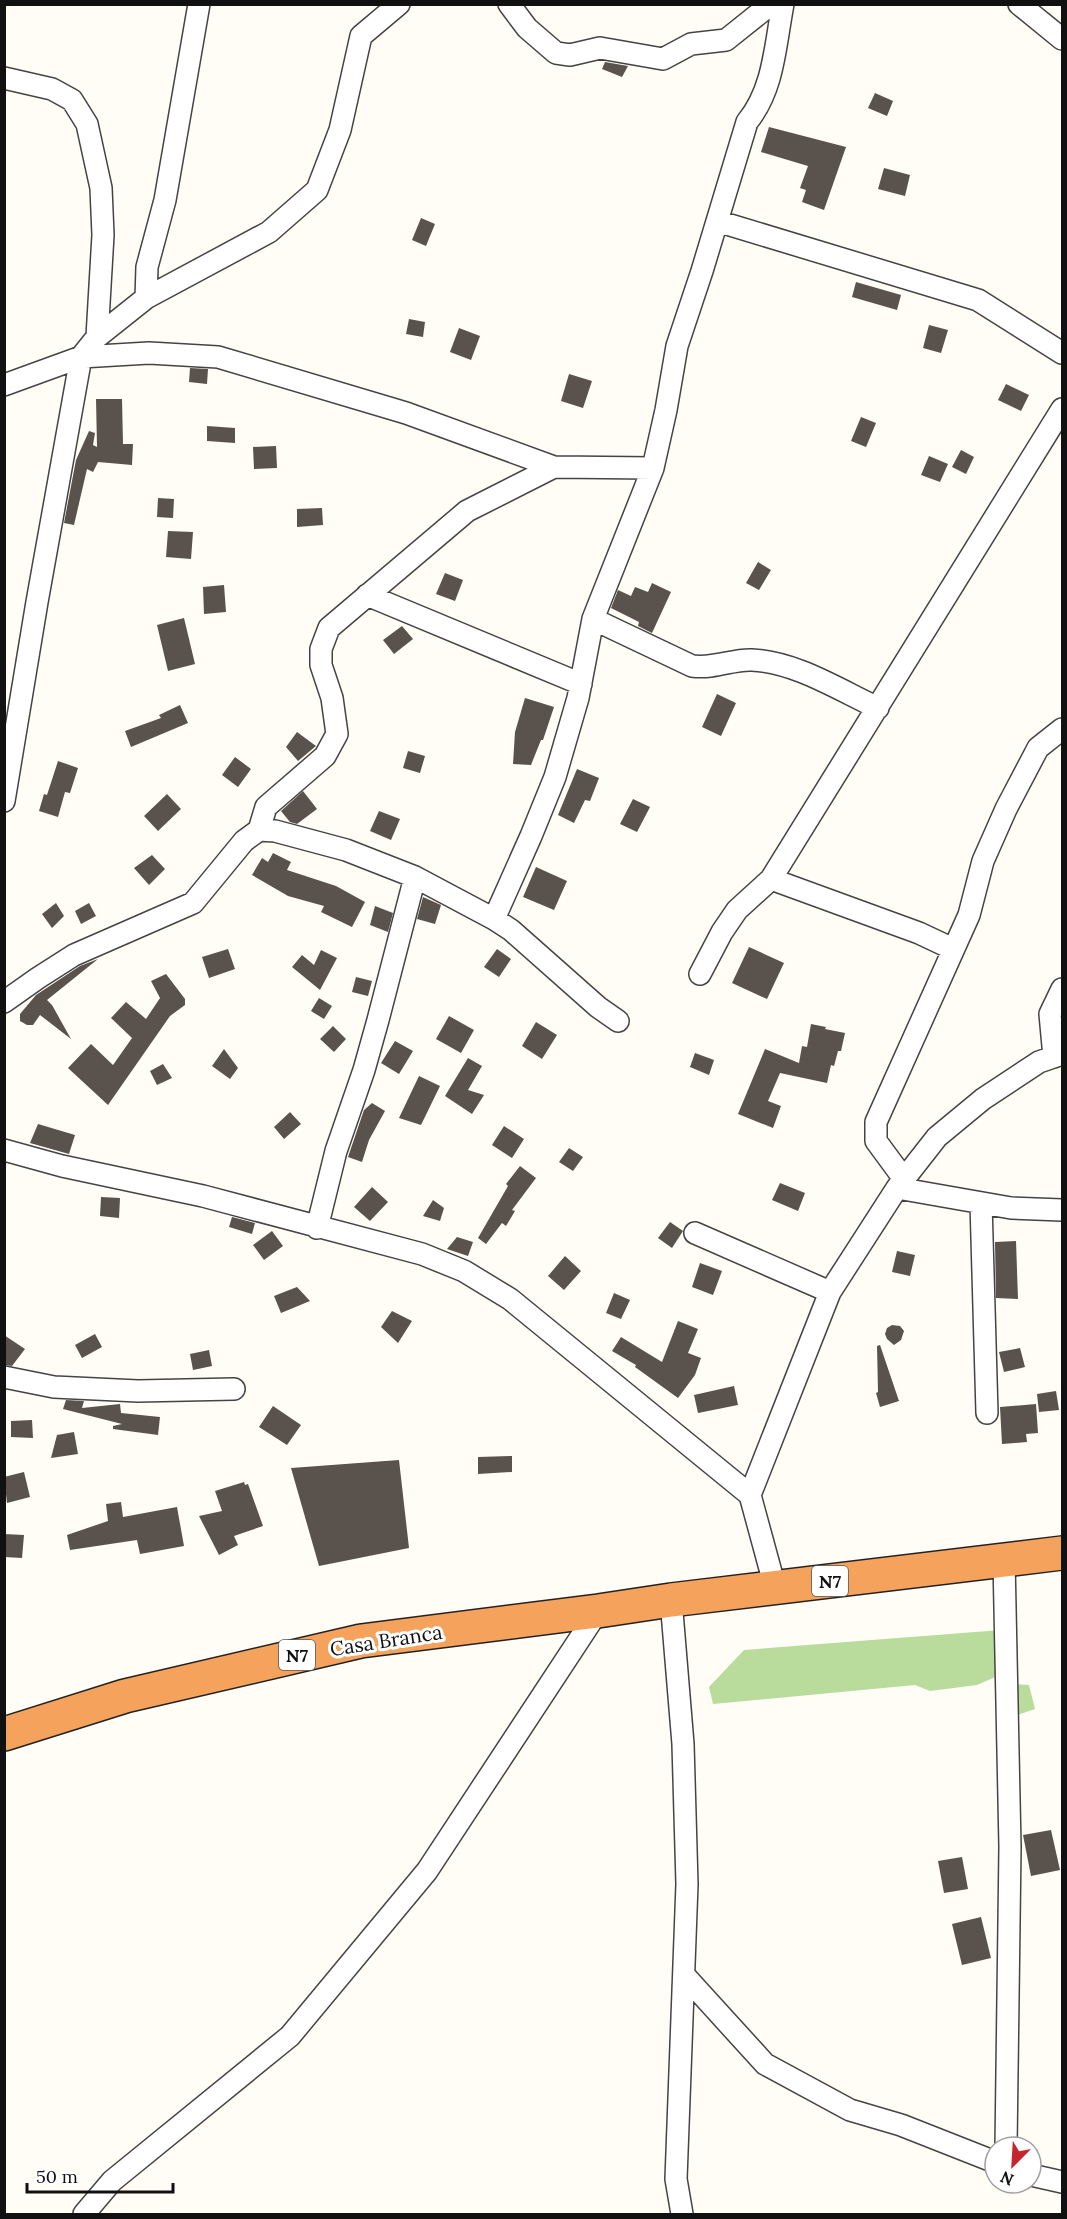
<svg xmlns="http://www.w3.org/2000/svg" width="1067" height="2219" font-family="Lora,serif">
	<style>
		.forest { fill: #b9dc9c }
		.building { fill: #5a524d }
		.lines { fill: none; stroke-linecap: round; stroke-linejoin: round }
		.street-casing { stroke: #444; stroke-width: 24 }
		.highway-casing { stroke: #222; stroke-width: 36 }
		.street { stroke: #fff; stroke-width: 21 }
		.highway { stroke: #f5a25d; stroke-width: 33 }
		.labels { text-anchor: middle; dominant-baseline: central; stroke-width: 6; stroke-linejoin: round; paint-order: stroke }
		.shield { fill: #fff; stroke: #585858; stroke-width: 1.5 }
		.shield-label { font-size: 18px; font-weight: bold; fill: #111 }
		.street-label { font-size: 20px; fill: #111; stroke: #fff }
	</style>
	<rect width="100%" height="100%" fill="#fffdf5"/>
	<path class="forest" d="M 1001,1630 L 1001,1646 L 1018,1646 L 1014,1684 L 1029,1685 L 1035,1709 L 1006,1719 L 1000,1675 L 977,1685 L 930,1691 L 915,1685 L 713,1704 L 709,1687 L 744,1650 Z"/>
	<path class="building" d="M 605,62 L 628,66 L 622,77 L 602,69 Z
		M 875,93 L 893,101 L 887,116 L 868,108 Z
		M 769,127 L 846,147 L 824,210 L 802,202 L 806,190 L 800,188 L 808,166 L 761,152 Z
		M 884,168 L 910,175 L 905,196 L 878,189 Z
		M 421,218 L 435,224 L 426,246 L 412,240 Z
		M 856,282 L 901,295 L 897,310 L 852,297 Z
		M 409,319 L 425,322 L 423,337 L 406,334 Z
		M 929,325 L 948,330 L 941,353 L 923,348 Z
		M 459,328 L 480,336 L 471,360 L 450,352 Z
		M 190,368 L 208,369 L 207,384 L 189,382 Z
		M 569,374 L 592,381 L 583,408 L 561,401 Z
		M 1006,384 L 1029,395 L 1021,411 L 998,400 Z
		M 96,399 L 122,399 L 123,444 L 133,444 L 132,465 L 98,462 L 93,472 L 87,469 L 74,525 L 64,523 L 76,460 L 89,431 L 95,433 L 93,445 L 97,447 Z
		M 861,417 L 876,423 L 866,447 L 851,441 Z
		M 207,426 L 235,428 L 235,443 L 207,441 Z
		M 276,446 L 277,468 L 254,469 L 253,447 Z
		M 961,450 L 974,457 L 966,474 L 952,467 Z
		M 929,456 L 948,464 L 940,482 L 921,475 Z
		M 158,498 L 174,499 L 173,518 L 157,517 Z
		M 322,508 L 323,525 L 297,527 L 297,509 Z
		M 168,531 L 193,532 L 191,559 L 166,557 Z
		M 758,562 L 771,570 L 759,590 L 746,583 Z
		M 445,573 L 463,580 L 455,601 L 436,594 Z
		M 652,583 L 671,592 L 652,633 L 638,626 L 639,622 L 611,608 L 618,590 L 631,596 L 635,587 L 648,592 Z
		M 224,585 L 226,612 L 204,614 L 203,587 Z
		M 184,618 L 195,664 L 168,671 L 157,625 Z
		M 402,626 L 413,639 L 394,654 L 383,640 Z
		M 717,694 L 736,703 L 721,736 L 702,727 Z
		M 525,698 L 554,707 L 543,740 L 541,740 L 531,765 L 513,764 L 515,732 Z
		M 180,705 L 188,723 L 131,747 L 125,731 L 161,718 L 159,715 Z
		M 297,732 L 316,746 L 298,761 L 286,747 Z
		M 408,751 L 425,756 L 420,773 L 403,768 Z
		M 235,757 L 251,769 L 238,787 L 222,775 Z
		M 58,761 L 78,768 L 70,793 L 65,792 L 58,817 L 39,811 L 44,794 L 47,795 Z
		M 577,769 L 599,778 L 590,801 L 585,800 L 574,823 L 558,815 Z
		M 303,791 L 317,809 L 297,824 L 290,822 L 281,811 Z
		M 167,794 L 181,809 L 158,831 L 144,816 Z
		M 633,799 L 650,807 L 637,832 L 620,824 Z
		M 379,811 L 400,819 L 391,840 L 370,831 Z
		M 273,853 L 291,862 L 287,870 L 336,886 L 365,902 L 352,927 L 321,912 L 324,906 L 288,896 L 252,875 L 262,858 L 268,862 Z
		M 152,855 L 165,869 L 149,885 L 134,868 Z
		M 536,867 L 567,881 L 554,910 L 523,897 Z
		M 423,897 L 441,905 L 435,924 L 417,919 Z
		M 56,903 L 64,916 L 52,928 L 42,914 Z
		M 89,903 L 96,916 L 81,924 L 75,911 Z
		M 375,906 L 393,913 L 388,932 L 370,925 Z
		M 749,947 L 784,963 L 767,999 L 732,983 Z
		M 228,949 L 235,969 L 209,978 L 202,957 Z
		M 497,949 L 511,959 L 499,977 L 484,967 Z
		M 321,950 L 337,958 L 320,990 L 292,967 L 302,955 L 314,965 Z
		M 98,959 L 47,1000 L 52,1005 L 71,1039 L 40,1015 L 33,1025 L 27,1025 L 20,1021 L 20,1014 L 36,995 L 80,966 Z
		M 166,974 L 185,999 L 185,1005 L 170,1016 L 108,1105 L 68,1068 L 91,1044 L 113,1065 L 132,1038 L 111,1018 L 126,1002 L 146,1019 L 160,998 L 151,981 Z
		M 356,977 L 372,981 L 368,996 L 352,992 Z
		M 319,998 L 332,1006 L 324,1019 L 311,1011 Z
		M 449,1016 L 474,1030 L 461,1053 L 436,1039 Z
		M 536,1022 L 557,1035 L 542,1059 L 522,1046 Z
		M 811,1024 L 826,1027 L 825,1029 L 845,1033 L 841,1051 L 838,1051 L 834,1066 L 831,1065 L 827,1083 L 780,1073 L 768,1101 L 781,1106 L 773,1128 L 738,1114 L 765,1049 L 799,1063 L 802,1046 L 807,1047 Z
		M 333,1026 L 346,1039 L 334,1052 L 320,1039 Z
		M 395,1041 L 413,1051 L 399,1074 L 381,1063 Z
		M 224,1049 L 238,1068 L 230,1079 L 212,1066 Z
		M 695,1053 L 714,1060 L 709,1075 L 690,1067 Z
		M 468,1058 L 482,1066 L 468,1090 L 484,1095 L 472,1114 L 445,1096 Z
		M 163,1064 L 172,1078 L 157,1085 L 150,1071 Z
		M 419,1076 L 440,1086 L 421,1125 L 399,1118 Z
		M 372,1103 L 385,1111 L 369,1140 L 362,1162 L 348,1157 L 364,1110 Z
		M 290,1112 L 301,1124 L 284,1139 L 274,1127 Z
		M 38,1124 L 75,1135 L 69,1154 L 30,1143 Z
		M 504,1126 L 524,1139 L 512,1158 L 492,1145 Z
		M 569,1148 L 583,1157 L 573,1171 L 559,1162 Z
		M 520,1166 L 536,1178 L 512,1210 L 515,1211 L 506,1226 L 502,1223 L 486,1244 L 478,1238 L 508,1186 L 506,1184 Z
		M 780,1183 L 805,1193 L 798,1211 L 772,1200 Z
		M 372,1187 L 388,1202 L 370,1221 L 354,1207 Z
		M 101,1197 L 120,1198 L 119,1218 L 100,1216 Z
		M 433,1200 L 444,1208 L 440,1221 L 423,1216 Z
		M 232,1217 L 255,1223 L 252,1234 L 229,1227 Z
		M 670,1222 L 683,1231 L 672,1248 L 658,1238 Z
		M 272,1231 L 283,1246 L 264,1260 L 253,1245 Z
		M 457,1237 L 473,1242 L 468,1256 L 447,1249 Z
		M 1016,1241 L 1018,1299 L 996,1298 L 995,1242 Z
		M 897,1251 L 915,1255 L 910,1276 L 892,1272 Z
		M 565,1256 L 581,1271 L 564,1290 L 548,1276 Z
		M 700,1263 L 722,1271 L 713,1295 L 692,1287 Z
		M 297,1287 L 310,1301 L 281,1313 L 274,1296 Z
		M 614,1293 L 630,1300 L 621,1319 L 606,1313 Z
		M 392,1311 L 412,1321 L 398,1343 L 381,1327 Z
		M 678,1321 L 698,1329 L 688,1353 L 701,1358 L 695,1375 L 678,1398 L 635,1367 L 636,1365 L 612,1351 L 621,1337 L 662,1362 Z
		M 892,1325 L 900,1326 L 904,1331 L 901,1340 L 894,1345 L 887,1339 L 885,1334 L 887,1328 Z
		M 95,1334 L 102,1347 L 82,1358 L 75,1345 Z
		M 4,1335 L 25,1349 L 12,1366 L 4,1365 Z
		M 880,1345 L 899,1401 L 880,1407 L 876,1393 L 878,1392 L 877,1346 Z
		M 1020,1348 L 1025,1367 L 1004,1372 L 999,1352 Z
		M 209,1350 L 212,1366 L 193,1370 L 190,1354 Z
		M 734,1386 L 738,1405 L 698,1413 L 694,1395 Z
		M 1056,1391 L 1059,1410 L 1039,1412 L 1037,1394 Z
		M 66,1400 L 84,1401 L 82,1408 L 120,1404 L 121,1413 L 160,1417 L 158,1435 L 113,1429 L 113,1426 L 122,1424 L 63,1409 Z
		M 1036,1404 L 1038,1433 L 1026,1434 L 1027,1442 L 1002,1444 L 1000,1407 Z
		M 273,1406 L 301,1425 L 287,1445 L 259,1427 Z
		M 32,1420 L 33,1438 L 11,1437 L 11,1421 Z
		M 74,1432 L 78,1454 L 51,1458 L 57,1435 Z
		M 512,1456 L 512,1472 L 478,1474 L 478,1457 Z
		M 399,1460 L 409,1548 L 319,1566 L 291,1468 Z
		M 24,1472 L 30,1497 L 7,1503 L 4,1477 Z
		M 244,1482 L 245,1485 L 248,1484 L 263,1526 L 234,1536 L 238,1545 L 219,1555 L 199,1516 L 222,1511 L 215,1491 Z
		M 121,1502 L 123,1517 L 177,1507 L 184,1546 L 140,1554 L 137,1540 L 70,1550 L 67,1535 L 108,1521 L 106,1504 Z
		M 4,1534 L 24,1535 L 22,1558 L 4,1557 Z
		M 1051,1830 L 1060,1870 L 1031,1876 L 1023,1835 Z
		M 962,1857 L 968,1889 L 944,1893 L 938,1861 Z
		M 981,1917 L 991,1958 L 962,1965 L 952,1924 Z"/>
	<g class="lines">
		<g class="street-casing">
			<path id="street" d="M 509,4 L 527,28 L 556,53 L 570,55 L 600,48 L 663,59 L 691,44 L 726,40 L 771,4
				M 1019,4 L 1062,39
				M 4,78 L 52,89 L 72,100 L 87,124 L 101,188 L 103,235 L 97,337
				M 717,221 L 978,300 L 1062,353
				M 146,298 L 269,232 L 317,190 L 340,130 L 361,36 L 399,4
				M 4,385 L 81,357 L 149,353 L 218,357 L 406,413 L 554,467
				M 367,595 L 581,684
				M 593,619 L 692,666 C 716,669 732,659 752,660 C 796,662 839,690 878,708
				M 4,801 L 37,602 L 81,357 L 97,337 L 146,298 L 147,267 L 165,200 L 199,4
				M 259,830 L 266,807 L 325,756 L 337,734 L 332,698 L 321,665 L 321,649 L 329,628 L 467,511 L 554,467 L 653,468
				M 494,919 L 531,836 L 555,777 L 578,698 L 593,619 L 653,468 L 666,410 L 677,346 L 702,271 L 747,122 C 774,89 775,46 783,4
				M 953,949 L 919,933 L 771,879 L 1062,409
				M 700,974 L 722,932 L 737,910 L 771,879
				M 4,1002 L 38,978 L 74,955 L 193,903 L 244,841 L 259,830 L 275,831 L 346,850 L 415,877 L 494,919 L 511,930 L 598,1007 L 618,1021
				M 1054,1057 L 1050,1014 L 1062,989
				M 4,1150 L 62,1166 L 203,1196 L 422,1254 L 464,1271 L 510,1299 L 750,1495
				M 904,1179 L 876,1141 L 876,1122 L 969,915 L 983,861 L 1006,809 L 1038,748 L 1062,729
				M 897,1188 L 1011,1208 L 1062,1210
				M 981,1203 L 987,1413
				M 317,1228 L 336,1151 L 364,1070 L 378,1020 L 415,877
				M 695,1233 L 830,1292
				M 4,1377 L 54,1387 L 138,1391 L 234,1389
				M 1004,1560 L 1010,1847 L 1006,2147
				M 775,1587 L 750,1495 L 830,1292 L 897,1188 L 937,1137 L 983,1099 L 1039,1062 L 1062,1054
				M 671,1600 L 683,1744 L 687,1884 L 676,2179 L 682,2214
				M 685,1976 L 765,2064 L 850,2110 L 901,2125 L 995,2162
				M 1031,2175 L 1062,2182
				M 84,2214 L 112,2181 L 290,2036 L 427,1871 L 598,1611"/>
		</g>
		<g class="highway-casing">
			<path id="highway" d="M 4,1734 L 125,1696 L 361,1641 L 598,1611 L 671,1600 L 1062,1553"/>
		</g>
		<use href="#street" class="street"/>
		<use href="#highway" class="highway"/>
	</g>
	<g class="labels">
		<g class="shield">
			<rect x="812" y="1566" width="36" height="30" rx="4.5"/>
			<rect x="279" y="1640" width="36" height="30" rx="4.5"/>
		</g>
		<g class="shield-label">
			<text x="830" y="1581">N7</text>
			<text x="297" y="1655">N7</text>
		</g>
		<g class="street-label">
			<text transform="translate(386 1640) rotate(-9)">Casa Branca</text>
		</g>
	</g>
	<rect width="1067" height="2219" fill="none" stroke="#111111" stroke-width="12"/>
	<g transform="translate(1013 2165) rotate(204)"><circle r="28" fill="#ffffff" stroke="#a0a0a0" stroke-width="1.5"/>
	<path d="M0-4.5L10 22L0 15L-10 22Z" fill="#c4262e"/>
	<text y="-9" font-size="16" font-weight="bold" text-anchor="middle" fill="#111111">N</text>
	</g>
	<path d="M27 2183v9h146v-9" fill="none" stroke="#111111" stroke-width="3"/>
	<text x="36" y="2183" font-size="18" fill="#111111" stroke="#ffffff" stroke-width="4.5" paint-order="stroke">50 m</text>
</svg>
